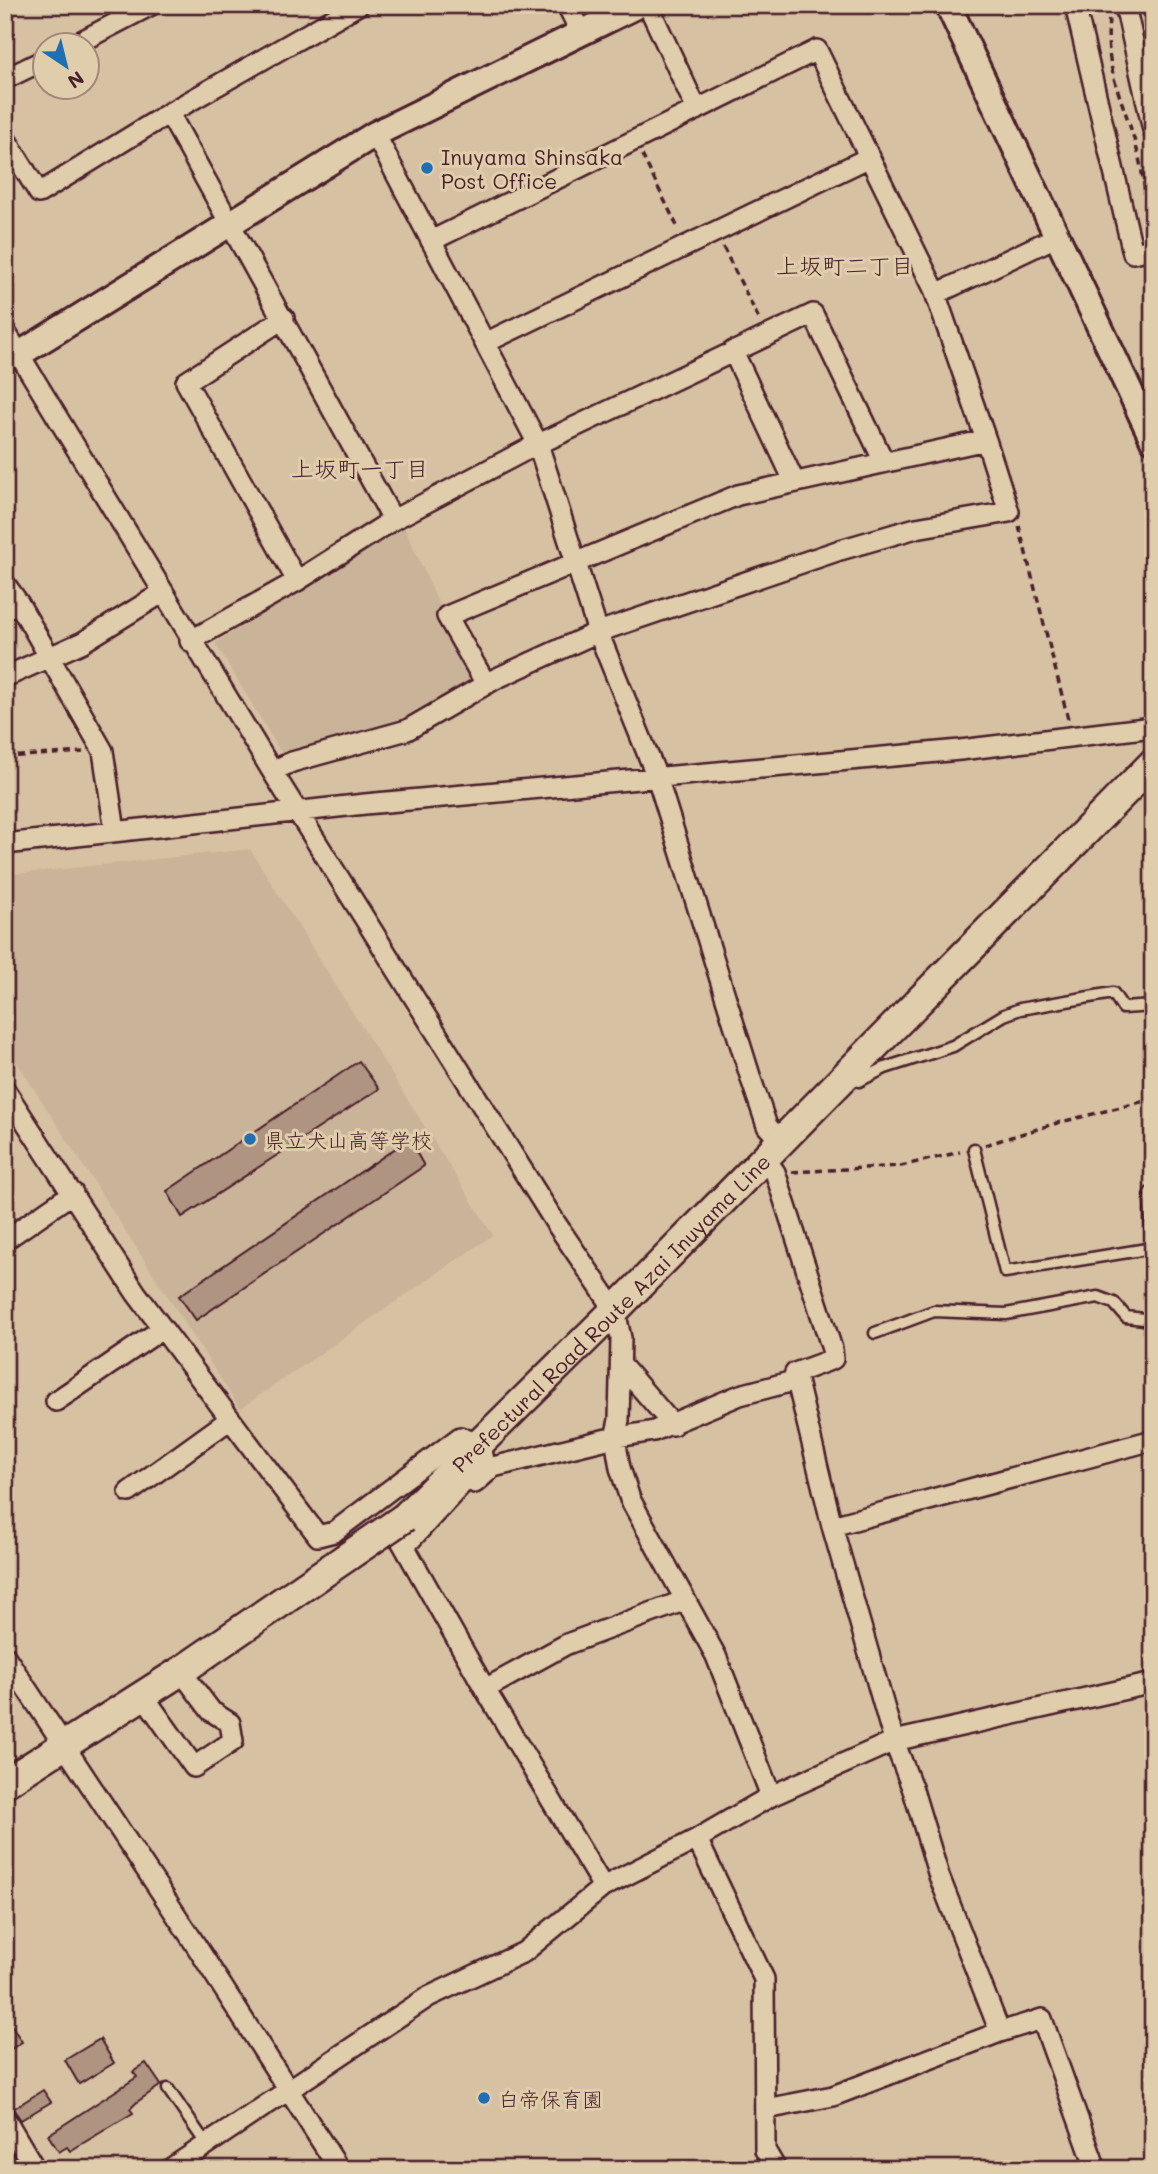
<svg xmlns="http://www.w3.org/2000/svg" width="1158" height="2174" font-family="Mali,'Klee One',sans-serif">
	<style>
		.built { fill: #cab499 }
		.building { fill: #af9481; stroke: #4a1f2b; stroke-width: 2 }
		.lines { fill: none; stroke-linecap: round; stroke-linejoin: round }
		.service-casing { stroke: #4a1f2b; stroke-width: 15 }
		.minor-casing { stroke: #4a1f2b; stroke-width: 24 }
		.tertiary-casing { stroke: #4a1f2b; stroke-width: 30 }
		.secondary-casing { stroke: #4a1f2b; stroke-width: 33 }
		.path { stroke: #4a1f2b; stroke-width: 3.5; stroke-dasharray: 7 5; stroke-linecap: butt }
		.service { stroke: #dfcdab; stroke-width: 10 }
		.minor { stroke: #dfcdab; stroke-width: 19 }
		.tertiary { stroke: #dfcdab; stroke-width: 24 }
		.secondary { stroke: #dfcdab; stroke-width: 28 }
		.secondary-bridge-casing { stroke: #4a1f2b; stroke-width: 33; stroke-linecap: butt }
		.secondary-bridge { stroke: #dfcdab; stroke-width: 28 }
		.poi-dot { fill: #1f6fb2; stroke: #dfcdab; stroke-width: 2.5 }
		.labels { text-anchor: middle; dominant-baseline: central; stroke-width: 6; stroke-linejoin: round; paint-order: stroke }
		.poi-label { font-size: 21px; fill: #4a1f2b; stroke: #dfcdab; text-anchor: start }
		.street-label { font-size: 21px; fill: #4a1f2b; stroke: #dfcdab }
		.neighbourhood-label { font-size: 23px; fill: #4a1f2b; stroke: #dfcdab }
	</style>
	<rect width="100%" height="100%" fill="#d6c2a3"/>
	<filter id="ink" filterUnits="userSpaceOnUse"><feTurbulence type="fractalNoise" baseFrequency=".0143" numOctaves="2"/><feDisplacementMap in="SourceGraphic" scale="14" xChannelSelector="R" yChannelSelector="G"/><feConvolveMatrix kernelMatrix="1 2 1 2 8 2 1 2 1" color-interpolation-filters="sRGB"/></filter>
	<g filter="url(#ink)">
		<path class="built" d="M 404,526 L 474,683 L 398,730 L 282,754 L 215,643 Z
			M 250,849 L 493,1235 L 240,1409 L 5,1044 L 5,875 Z"/>
		<path class="building" d="M 359,1061 L 379,1089 L 182,1217 L 167,1191 Z
			M 409,1139 L 424,1166 L 196,1320 L 179,1296 Z
			M 5,2015 L 22,2042 L 5,2053 Z
			M 100,2039 L 114,2063 L 79,2084 L 65,2060 Z
			M 146,2063 L 161,2085 L 137,2102 L 130,2109 L 133,2113 L 70,2151 L 67,2147 L 59,2152 L 48,2135 L 137,2077 L 133,2072 Z
			M 43,2090 L 51,2102 L 21,2120 L 13,2109 Z"/>
		<g class="lines">
			<g class="service-casing">
				<path id="service" d="M 850,1076 L 859,1081 L 885,1068 L 953,1046 L 1004,1015 L 1020,1009 L 1113,993 L 1123,1008 L 1153,1006
					M 974,1149 L 1005,1272 L 1153,1248
					M 1152,1248 L 1150,1193 L 1153,1193
					M 875,1333 L 934,1311 L 1006,1314 L 1098,1297 L 1114,1303 L 1126,1317 L 1153,1320
					M 168,2089 L 207,2145"/>
			</g>
			<g class="minor-casing">
				<path id="minor" d="M 567,5 L 581,33
					M 648,5 L 697,110
					M 1075,5 L 1133,253 L 1153,249
					M 1125,5 L 1153,130
					M 72,46 L 151,5
					M 5,79 L 46,59
					M 169,113 L 393,520
					M 375,134 L 538,444 L 598,632 L 657,777 L 752,1082 L 767,1126 L 780,1140
					M 5,138 L 39,193 L 169,113 L 358,5
					M 431,241 L 817,50 L 933,287 L 986,440 L 738,495 L 447,616 L 486,684
					M 936,294 L 1056,237
					M 284,318 L 186,382 L 297,581
					M 5,331 L 272,771 L 555,1222 L 615,1310 L 621,1338 L 619,1420 L 615,1438 L 620,1468 L 630,1499 L 716,1656 L 771,1796
					M 487,342 L 870,157
					M 733,351 L 794,481
					M 5,584 L 18,602
					M 5,610 L 18,602 L 103,751 L 115,831
					M 190,641 L 297,581 L 393,520 L 528,449 L 813,314 L 884,462
					M 5,677 L 83,642 L 162,593
					M 272,771 L 292,762 L 407,730 L 495,679 L 598,632 L 840,550 L 916,528 L 1009,512 L 986,440
					M 5,844 L 365,804 L 960,750 L 1153,727
					M 5,1090 L 136,1293 L 318,1536 L 334,1532 L 460,1437 L 481,1445 L 484,1460 L 405,1546
					M 764,1157 L 775,1172 L 832,1349 L 833,1359 L 795,1373 L 832,1526 L 894,1741 L 913,1790 L 939,1876 L 1000,2032 L 1042,2019 L 1096,2169
					M 5,1240 L 73,1193
					M 621,1365 L 673,1425
					M 56,1401 L 162,1329
					M 475,1483 L 493,1467 L 607,1439 L 654,1431 L 740,1395 L 797,1380
					M 129,1492 L 229,1420
					M 832,1526 L 1153,1440
					M 399,1537 L 485,1689 L 603,1887
					M 5,1656 L 188,1933 L 339,2169
					M 485,1689 L 567,1644 L 683,1601
					M 143,1695 L 194,1767 L 233,1741 L 230,1723 L 211,1711 L 181,1671
					M 697,1839 L 764,1979 L 765,2150 L 776,2169
					M 766,2109 L 833,2096 L 1000,2032
					M 5,2118 L 35,2169
					M 170,2169 L 428,1997 L 524,1952 L 603,1887 L 697,1839 L 771,1796 L 894,1741 L 1153,1683"/>
			</g>
			<g class="tertiary-casing">
				<path id="tertiary" d="M 948,5 L 1153,440
					M 18,355 L 375,134 L 638,5"/>
			</g>
			<g class="secondary-casing">
				<g id="secondary">
					<path id="s1" d="M 405,1517 L 615,1310 L 1153,763"/>
					<path d="M 5,1783 L 181,1671 L 379,1535"/>
				</g>
			</g>
			<path class="path" d="M 1109,19 C 1104,71 1123,98 1136,146 C 1144,175 1146,203 1152,232
				M 642,155 L 679,230
				M 723,247 L 760,321
				M 1019,526 L 1068,719
				M 5,757 L 83,752
				M 985,1145 L 1057,1123 L 1153,1099
				M 792,1172 L 901,1166 L 960,1152"/>
			<use href="#service" class="service"/>
			<use href="#minor" class="minor"/>
			<use href="#tertiary" class="tertiary"/>
			<use href="#secondary" class="secondary"/>
			<g class="secondary-bridge-casing">
				<path id="secondary-bridge" d="M 379,1535 L 405,1517"/>
			</g>
			<use href="#secondary-bridge" class="secondary-bridge"/>
		</g>
	</g>
	<g class="poi-dot">
		<circle cx="427" cy="168" r="7"/>
		<circle cx="250" cy="1139" r="7"/>
		<circle cx="484" cy="2098" r="7"/>
	</g>
	<g class="labels">
		<g class="poi-label">
			<text x="441" y="156">Inuyama Shinsaka<tspan x="441" dy="24">Post Office</tspan></text>
			<text x="264" y="1139">県立犬山高等学校</text>
			<text x="498" y="2098">白帝保育園</text>
		</g>
		<g class="street-label">
			<text stroke="none"><textPath href="#s1" startOffset="290">Prefectural Road Route Azai Inuyama Line</textPath></text>
		</g>
		<g class="neighbourhood-label">
			<text x="845" y="265">上坂町二丁目</text>
			<text x="360" y="468">上坂町一丁目</text>
		</g>
	</g>
	<rect width="1158" height="2174" fill="none" stroke="#dfcdab" stroke-width="28"/>
	<rect x="14" y="14" width="1130" height="2146" fill="none" stroke="#4a1f2b" stroke-width="2.5" filter="url(#ink)"/>
	<g transform="translate(66 66) rotate(145)"><circle r="33" fill="#dfcdab" stroke="#a38778" stroke-width="2"/>
	<path d="M0-5L12 26L0 18L-12 26Z" fill="#1f6fb2"/>
	<text y="-10" font-size="19" font-weight="bold" text-anchor="middle" fill="#4a1f2b">N</text>
	</g>
</svg>
